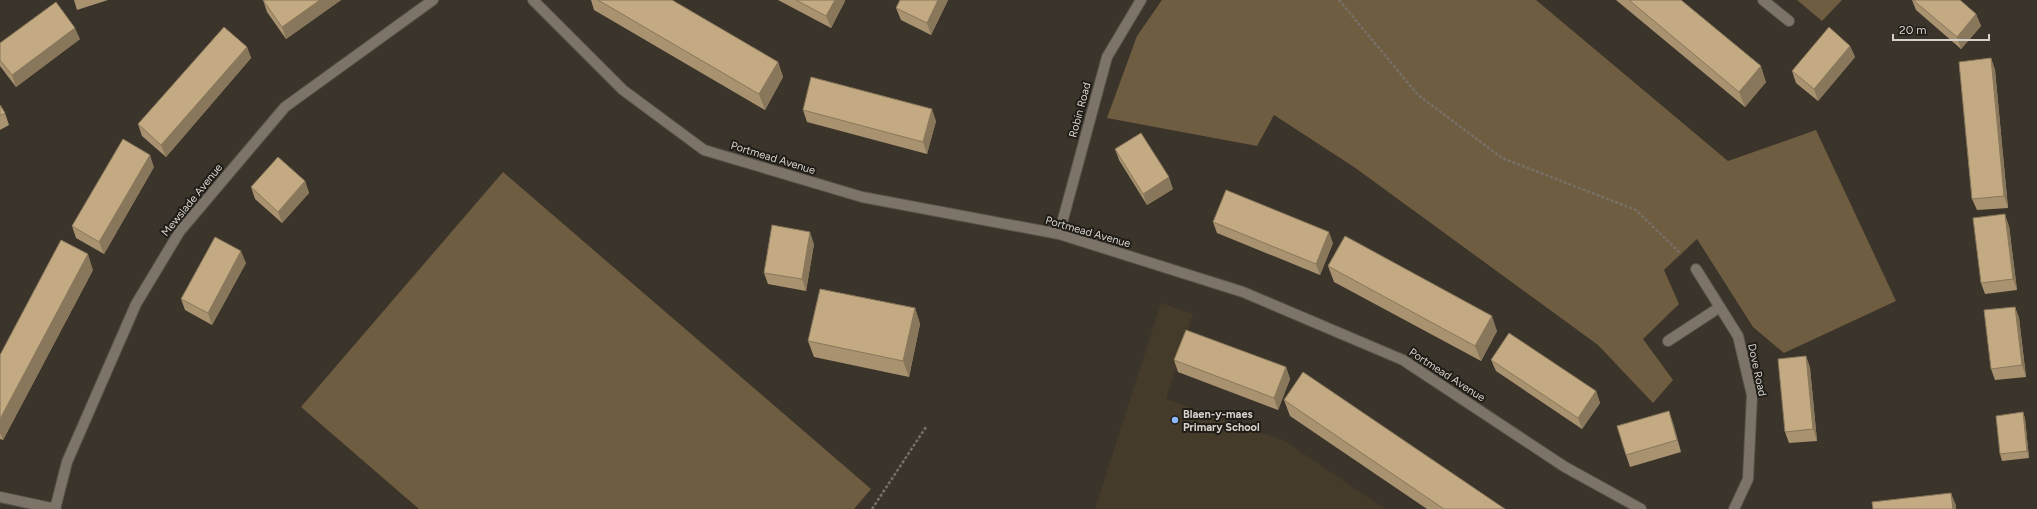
<svg xmlns="http://www.w3.org/2000/svg" width="2037" height="509" font-family="Figtree,sans-serif">
	<style>
		.built { fill: #453b2a }
		.green { fill: #6f5d41 }
		.lines { fill: none; stroke-linecap: round; stroke-linejoin: round }
		.minor-casing { stroke: #58534a; stroke-width: 12 }
		.path { stroke: #767067; stroke-width: 2.5; stroke-dasharray: 3 2; stroke-linecap: butt }
		.minor { stroke: #7c7468; stroke-width: 10 }
		.wall { fill: #a89270 }
		.shaded-wall { fill: #88775b }
		.building { fill: #c3aa82; stroke: #88775b }
		.poi-dot { fill: #8db9fc; stroke: #201d18; stroke-width: 1.5 }
		.labels { text-anchor: middle; dominant-baseline: central; stroke-width: 4; stroke-linejoin: round; paint-order: stroke }
		.street-label { font-size: 11px; fill: #d6d2cb; stroke: #201d18 }
		.poi-label { font-size: 11px; font-weight: bold; fill: #d6d2cb; stroke: #201d18; text-anchor: start }
	</style>
	<rect width="100%" height="100%" fill="#3b342a"/>
	<path class="built" d="M 1161,303 L 1193,314 L 1166,399 L 1285,441 L 1385,509 L 1095,509 Z"/>
	<path class="green" d="M 1162,0 L 1536,0 L 1728,161 L 1816,130 L 1896,301 L 1784,353 L 1753,327 L 1697,239 L 1664,270 L 1679,304 L 1643,339 L 1673,380 L 1653,403 L 1598,345 L 1354,167 L 1274,115 L 1257,146 L 1107,118 L 1137,36 Z
		M 1797,0 L 1842,0 L 1822,21 Z
		M 503,172 L 871,489 L 854,509 L 419,509 L 301,407 Z"/>
	<g class="lines">
		<g class="minor-casing">
			<path id="minor" d="M 533,0 L 623,90 L 704,150 L 862,197 L 1059,234 L 1243,292 L 1403,360 L 1565,467 L 1641,509
				M 1763,0 L 1789,21
				M 1059,234 L 1107,57 L 1141,0
				M 1696,269 L 1738,336 L 1752,395 L 1748,479 L 1734,509
				M 1668,341 L 1720,307
				M 0,497 L 56,509
				M 55,509 L 67,462 L 136,304 L 180,231 L 285,107 L 433,0"/>
		</g>
		<path class="path" d="M 1339,0 L 1418,95 L 1502,158 L 1636,210 L 1681,254
			M 872,509 L 926,427"/>
		<use href="#minor" class="minor"/>
	</g>
	<path class="wall" d="M 74,0 L 108,0 L 77,10 Z
		M 263,0 L 341,0 L 286,39 L 267,12 Z
		M 591,0 L 672,0 L 778,62 L 783,77 L 765,110 L 594,10 Z
		M 778,0 L 844,0 L 845,1 L 831,28 Z
		M 948,0 L 931,35 L 901,20 L 896,8 Z
		M 1616,0 L 1681,0 L 1766,82 L 1745,107 Z
		M 1912,0 L 1960,0 L 1976,14 L 1981,26 L 1961,49 L 1916,10 Z
		M 80,39 L 16,87 L 0,66 L 0,43 Z
		M 1850,46 L 1855,57 L 1818,101 L 1796,83 L 1792,71 Z
		M 247,47 L 251,58 L 166,157 L 142,136 L 138,124 Z
		M 1991,58 L 1995,70 L 2008,208 L 1977,210 L 1972,199 Z
		M 0,105 L 5,113 L 9,125 L 0,130 Z
		M 803,110 L 936,121 L 927,154 L 807,122 Z
		M 1115,149 L 1173,189 L 1147,205 L 1119,160 Z
		M 154,167 L 104,254 L 76,238 L 72,226 Z
		M 305,181 L 309,193 L 282,223 L 255,199 L 251,187 Z
		M 1213,222 L 1333,243 L 1320,275 L 1217,233 Z
		M 2009,226 L 2017,290 L 1985,294 L 1981,283 Z
		M 814,244 L 806,291 L 768,284 L 764,273 Z
		M 246,263 L 212,325 L 185,310 L 181,299 Z
		M 1328,266 L 1497,331 L 1481,361 L 1334,282 Z
		M 93,270 L 3,440 L 0,439 L 0,355 Z
		M 2015,307 L 2019,318 L 2026,377 L 1995,380 L 1991,369 Z
		M 915,308 L 920,324 L 909,377 L 814,357 L 808,341 Z
		M 1806,356 L 1810,368 L 1817,441 L 1789,443 L 1785,432 Z
		M 1174,360 L 1286,367 L 1290,379 L 1278,410 L 1178,372 Z
		M 1491,360 L 1596,391 L 1600,403 L 1582,429 L 1496,371 Z
		M 1284,400 L 1505,509 L 1427,509 L 1290,416 Z
		M 2023,412 L 2025,419 L 2029,458 L 2002,461 L 2000,454 Z
		M 1673,423 L 1681,452 L 1630,467 L 1626,455 Z"/>
	<path class="shaded-wall" d="M 320,0 L 341,0 L 286,39 L 282,27 Z
		M 835,0 L 844,0 L 845,1 L 831,28 L 826,16 Z
		M 938,0 L 948,0 L 931,35 L 927,23 Z
		M 1976,14 L 1981,26 L 1961,49 L 1957,37 Z
		M 75,28 L 80,39 L 16,87 L 12,75 Z
		M 1850,46 L 1855,57 L 1818,101 L 1814,89 Z
		M 247,47 L 251,58 L 166,157 L 161,145 Z
		M 1991,58 L 1995,70 L 2008,208 L 2004,196 Z
		M 778,62 L 783,77 L 765,110 L 759,94 Z
		M 1761,66 L 1766,82 L 1745,107 L 1739,92 Z
		M 932,109 L 936,121 L 927,154 L 923,142 Z
		M 150,155 L 154,167 L 104,254 L 99,242 Z
		M 1169,177 L 1173,189 L 1147,205 L 1143,194 Z
		M 305,181 L 309,193 L 282,223 L 278,212 Z
		M 2005,214 L 2009,226 L 2017,290 L 2013,279 Z
		M 810,232 L 814,244 L 806,291 L 802,279 Z
		M 1329,232 L 1333,243 L 1320,275 L 1316,264 Z
		M 241,251 L 246,263 L 212,325 L 208,313 Z
		M 88,254 L 93,270 L 3,440 L 0,433 L 0,419 Z
		M 2015,307 L 2019,318 L 2026,377 L 2022,365 Z
		M 915,308 L 920,324 L 909,377 L 903,361 Z
		M 1492,316 L 1497,331 L 1481,361 L 1475,346 Z
		M 1806,356 L 1810,368 L 1817,441 L 1813,429 Z
		M 1286,367 L 1290,379 L 1278,410 L 1274,398 Z
		M 1596,391 L 1600,403 L 1582,429 L 1578,418 Z
		M 1669,411 L 1673,423 L 1681,452 L 1677,440 Z
		M 2023,412 L 2025,419 L 2029,458 L 2027,451 Z
		M 1951,493 L 1956,505 L 1956,509 L 1953,509 Z"/>
	<path class="building" d="M 263,0 L 320,0 L 282,27 Z
		M 598,0 L 672,0 L 778,62 L 759,94 Z
		M 796,0 L 835,0 L 826,16 Z
		M 900,0 L 938,0 L 927,23 L 896,8 Z
		M 1629,0 L 1681,0 L 1761,66 L 1739,92 Z
		M 1913,0 L 1960,0 L 1976,14 L 1957,37 Z
		M 56,2 L 75,28 L 12,75 L 0,60 L 0,43 Z
		M 224,27 L 247,47 L 161,145 L 138,124 Z
		M 1829,27 L 1850,46 L 1814,89 L 1792,71 Z
		M 1991,58 L 2004,196 L 1972,199 L 1959,62 Z
		M 811,77 L 932,109 L 923,142 L 803,110 Z
		M 0,105 L 5,113 L 0,116 Z
		M 1141,133 L 1169,177 L 1143,194 L 1115,149 Z
		M 123,139 L 150,155 L 99,242 L 72,226 Z
		M 278,157 L 305,181 L 278,212 L 251,187 Z
		M 1226,190 L 1329,232 L 1316,264 L 1213,222 Z
		M 2005,214 L 2013,279 L 1981,283 L 1973,218 Z
		M 772,225 L 810,232 L 802,279 L 764,273 Z
		M 1345,236 L 1492,316 L 1475,346 L 1328,266 Z
		M 215,237 L 241,251 L 208,313 L 181,299 Z
		M 61,240 L 88,254 L 0,419 L 0,355 Z
		M 820,289 L 915,308 L 903,361 L 808,341 Z
		M 2015,307 L 2022,365 L 1991,369 L 1984,310 Z
		M 1186,330 L 1286,367 L 1274,398 L 1174,360 Z
		M 1509,333 L 1596,391 L 1578,418 L 1491,360 Z
		M 1806,356 L 1813,429 L 1785,432 L 1778,359 Z
		M 1303,372 L 1505,509 L 1444,509 L 1284,400 Z
		M 1669,411 L 1677,440 L 1626,455 L 1617,426 Z
		M 2023,412 L 2027,451 L 2000,454 L 1996,416 Z
		M 1951,493 L 1953,509 L 1873,509 L 1872,502 Z"/>
	<circle class="poi-dot" cx="1175" cy="420" r="4"/>
	<g class="labels">
		<g class="street-label">
			<text transform="translate(1080 110) rotate(-75)">Robin Road</text>
			<text transform="translate(773 158) rotate(17)">Portmead Avenue</text>
			<text transform="translate(192 200) rotate(-51)">Mewslade Avenue</text>
			<text transform="translate(1088 232) rotate(16)">Portmead Avenue</text>
			<text transform="translate(1757 370) rotate(78)">Dove Road</text>
			<text transform="translate(1447 375) rotate(33)">Portmead Avenue</text>
		</g>
		<g class="poi-label">
			<text x="1183" y="414">Blaen-y-maes<tspan x="1183" dy="13">Primary School</tspan></text>
		</g>
	</g>
	<path d="M1893 34v6h96v-6" fill="none" stroke="#d6d2cb" stroke-width="2"/>
	<text x="1899" y="34" font-size="12" fill="#d6d2cb" stroke="#201d18" stroke-width="3" paint-order="stroke">20 m</text>
</svg>
